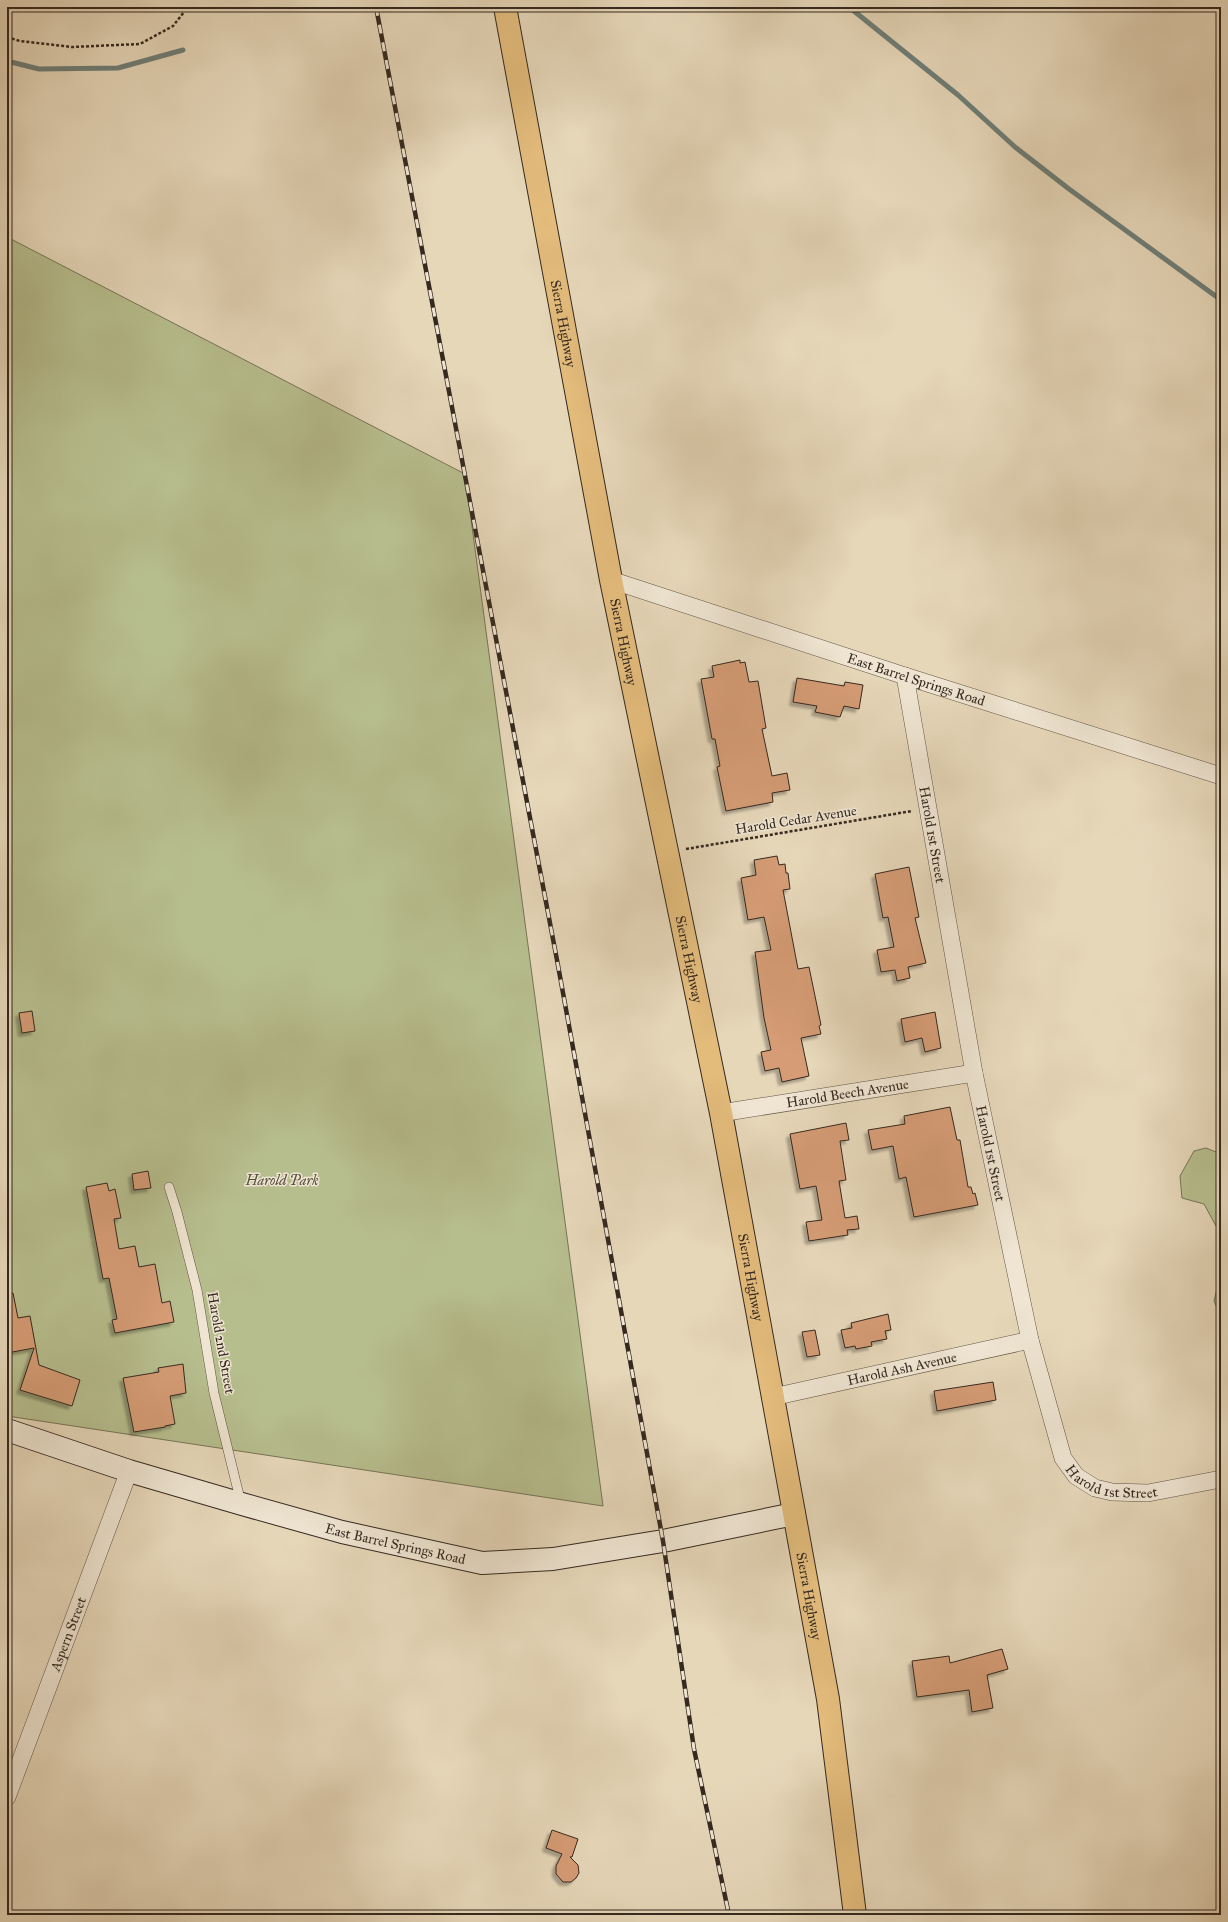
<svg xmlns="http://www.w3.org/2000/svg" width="1228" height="1922" font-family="'IM FELL Great Primer',serif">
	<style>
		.green { fill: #b7be8e; stroke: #767457 }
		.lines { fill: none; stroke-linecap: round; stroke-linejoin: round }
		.stream { stroke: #6f7f78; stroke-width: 5 }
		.building { fill: #d59c75; stroke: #352920; filter: url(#shadow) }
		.lane-casing { stroke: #615446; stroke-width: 10 }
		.street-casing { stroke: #615446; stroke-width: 18 }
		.secondary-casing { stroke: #352920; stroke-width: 24 }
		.highway-casing { stroke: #352920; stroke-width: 24 }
		.path { stroke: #352920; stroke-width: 2.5; stroke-dasharray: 3 2; stroke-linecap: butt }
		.lane { stroke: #efe5d2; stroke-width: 9 }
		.street { stroke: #efe5d2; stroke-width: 17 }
		.secondary { stroke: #efe5d2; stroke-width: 22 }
		.highway { stroke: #e3bc7c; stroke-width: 22 }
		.rail-casing { stroke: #352920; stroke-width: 4.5 }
		.rail { stroke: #efe5d2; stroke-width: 3; stroke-dasharray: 9; stroke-linecap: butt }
		.labels { text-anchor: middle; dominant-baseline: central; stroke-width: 3; stroke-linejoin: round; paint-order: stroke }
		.street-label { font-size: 14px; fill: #352920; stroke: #efe5d2 }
		.park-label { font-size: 14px; font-style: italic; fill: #564e3c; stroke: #efe5d2 }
	</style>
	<defs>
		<filter id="shadow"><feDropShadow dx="-3.5" dy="3.5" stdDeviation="1" flood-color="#0004"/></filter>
	</defs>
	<rect width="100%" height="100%" fill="#e6d7b9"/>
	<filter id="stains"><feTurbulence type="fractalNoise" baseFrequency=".005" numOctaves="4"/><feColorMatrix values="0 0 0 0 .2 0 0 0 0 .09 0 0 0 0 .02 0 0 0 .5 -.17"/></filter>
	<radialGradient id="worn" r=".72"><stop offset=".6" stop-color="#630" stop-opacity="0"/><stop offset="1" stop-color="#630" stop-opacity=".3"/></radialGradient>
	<path class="green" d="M 7,237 L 465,474 L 603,1506 L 7,1416 Z
		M 1206,1148 L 1221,1154 L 1221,1226 L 1216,1226 L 1204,1204 L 1182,1198 L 1180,1176 L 1194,1151 Z
		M 1221,1286 L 1221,1317 L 1214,1301 L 1217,1289 Z"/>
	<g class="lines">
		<path class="stream" d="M 849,7 L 958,95 L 1015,147 L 1069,189 L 1221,300
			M 7,61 L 39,69 L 118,68 L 183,50"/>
	</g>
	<path class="building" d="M 740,660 L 740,663 L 745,662 L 749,682 L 758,681 L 766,728 L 762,729 L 772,776 L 787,773 L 790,790 L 772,793 L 773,802 L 726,811 L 717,767 L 720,766 L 715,739 L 712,739 L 701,679 L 714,677 L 712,666 Z
		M 797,678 L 844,686 L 845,682 L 863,685 L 859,709 L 844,706 L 840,717 L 815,712 L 817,706 L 793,702 Z
		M 777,856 L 779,865 L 785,864 L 786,873 L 788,873 L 790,889 L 783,890 L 798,969 L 809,967 L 821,1025 L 819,1026 L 821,1034 L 801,1038 L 809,1076 L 782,1082 L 779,1068 L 765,1071 L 761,1052 L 771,1050 L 764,1018 L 755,952 L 771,950 L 764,917 L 748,920 L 741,878 L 756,875 L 754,860 Z
		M 909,867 L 919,917 L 915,918 L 926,963 L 908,967 L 910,978 L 897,981 L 895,970 L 881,972 L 877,950 L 894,947 L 888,917 L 883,918 L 875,874 Z
		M 32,1011 L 35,1031 L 22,1033 L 19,1013 Z
		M 935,1012 L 941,1048 L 925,1052 L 922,1038 L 905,1042 L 901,1019 Z
		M 950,1107 L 957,1140 L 960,1140 L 968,1187 L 971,1187 L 973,1194 L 975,1193 L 978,1205 L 914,1217 L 906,1177 L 899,1179 L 893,1146 L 872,1150 L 868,1130 L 905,1124 L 904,1116 Z
		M 846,1123 L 849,1140 L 840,1141 L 846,1180 L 839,1181 L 845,1218 L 857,1216 L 859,1229 L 847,1230 L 848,1235 L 809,1241 L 806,1222 L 822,1220 L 816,1186 L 800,1189 L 790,1134 Z
		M 148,1171 L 151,1188 L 134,1190 L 132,1174 Z
		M 107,1183 L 109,1191 L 115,1189 L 121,1218 L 114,1219 L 119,1249 L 135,1246 L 139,1267 L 155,1264 L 162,1303 L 170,1301 L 174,1322 L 115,1333 L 112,1320 L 117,1319 L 109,1278 L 103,1279 L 86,1187 Z
		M 13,1293 L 18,1318 L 30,1316 L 39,1365 L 80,1380 L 72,1406 L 20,1390 L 34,1348 L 7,1353 L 7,1294 Z
		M 888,1314 L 891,1330 L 885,1331 L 887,1339 L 871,1342 L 872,1346 L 856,1349 L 855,1346 L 845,1348 L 841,1330 L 852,1328 L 851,1323 Z
		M 815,1330 L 820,1355 L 807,1357 L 802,1332 Z
		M 183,1364 L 186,1393 L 170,1396 L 175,1424 L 165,1426 L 165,1427 L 134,1432 L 123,1378 L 159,1372 L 158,1368 Z
		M 993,1382 L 996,1400 L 937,1411 L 934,1391 Z
		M 1002,1649 L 1008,1669 L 987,1675 L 993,1708 L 972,1712 L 969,1690 L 917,1697 L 912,1661 L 949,1656 L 950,1663 Z
		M 552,1830 L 578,1839 L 572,1857 L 570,1857 L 578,1865 L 579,1873 L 576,1878 L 571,1882 L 563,1882 L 556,1874 L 556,1866 L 562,1854 L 546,1848 Z"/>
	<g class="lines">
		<g class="lane-casing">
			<path id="lane" d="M 169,1187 L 177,1212 L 197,1290 L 214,1393 L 241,1503"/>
		</g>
		<g class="street-casing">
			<g id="street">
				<path id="s1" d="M 611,580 L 905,676 L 1221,776"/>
				<path id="s2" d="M 905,676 L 974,1073 L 1030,1340 L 1063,1458 L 1076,1476 L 1095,1488 L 1112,1492 L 1148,1493 L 1221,1479"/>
				<path id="s3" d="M 721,1113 L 974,1073"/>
				<path id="s4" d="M 773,1397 L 1030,1340"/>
				<path id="s5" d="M 7,1797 L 129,1471"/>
			</g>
		</g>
		<g class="secondary-casing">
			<g id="secondary">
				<path id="s6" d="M 7,1430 L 129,1471 L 242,1504 L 342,1532 L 482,1563 L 553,1559 L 663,1541 L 794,1514"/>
			</g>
		</g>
		<g class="highway-casing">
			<g id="highway">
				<path id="s7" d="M 505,7 L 611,580 L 721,1113 L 828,1699 L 855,1915"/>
			</g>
		</g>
		<path class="path" d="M 7,37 L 20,41 L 72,47 L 140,44 L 173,26 L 188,7
			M 686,849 L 912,811"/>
		<use href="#lane" class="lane"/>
		<use href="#street" class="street"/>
		<use href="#secondary" class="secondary"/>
		<use href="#highway" class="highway"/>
		<g class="rail-casing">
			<path id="rail" d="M 376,7 L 557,960 L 663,1541 L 694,1749 L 729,1915"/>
		</g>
		<use href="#rail" class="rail"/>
	</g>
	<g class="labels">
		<g class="street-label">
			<text stroke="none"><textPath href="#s7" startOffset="322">Sierra Highway</textPath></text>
			<text stroke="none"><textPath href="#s7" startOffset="646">Sierra Highway</textPath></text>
			<text stroke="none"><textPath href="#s1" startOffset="321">East Barrel Springs Road</textPath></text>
			<text transform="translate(796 820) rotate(-9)">Harold Cedar Avenue</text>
			<text stroke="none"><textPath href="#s2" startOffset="161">Harold 1st Street</textPath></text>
			<text stroke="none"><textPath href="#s7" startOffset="970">Sierra Highway</textPath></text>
			<text stroke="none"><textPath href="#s3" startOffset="128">Harold Beech Avenue</textPath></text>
			<text stroke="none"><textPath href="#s2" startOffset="485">Harold 1st Street</textPath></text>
			<text stroke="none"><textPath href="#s7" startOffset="1294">Sierra Highway</textPath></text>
			<text transform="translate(221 1343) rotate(80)">Harold 2nd Street</text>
			<text stroke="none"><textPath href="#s4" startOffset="132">Harold Ash Avenue</textPath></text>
			<text stroke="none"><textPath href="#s2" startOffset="857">Harold 1st Street</textPath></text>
			<text stroke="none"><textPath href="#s6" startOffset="405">East Barrel Springs Road</textPath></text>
			<text stroke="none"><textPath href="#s7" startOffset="1618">Sierra Highway</textPath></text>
			<text stroke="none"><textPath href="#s5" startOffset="174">Aspern Street</textPath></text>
		</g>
		<g class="park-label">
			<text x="282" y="1180">Harold Park</text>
		</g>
	</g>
	<rect width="1228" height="1922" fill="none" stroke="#e6d7b9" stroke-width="24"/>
	<rect x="8" y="8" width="1212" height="1906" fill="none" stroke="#352920" stroke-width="2"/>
	<rect x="12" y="12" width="1204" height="1898" fill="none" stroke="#352920"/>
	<rect width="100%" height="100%" filter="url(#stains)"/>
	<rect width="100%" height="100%" fill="url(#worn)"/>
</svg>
